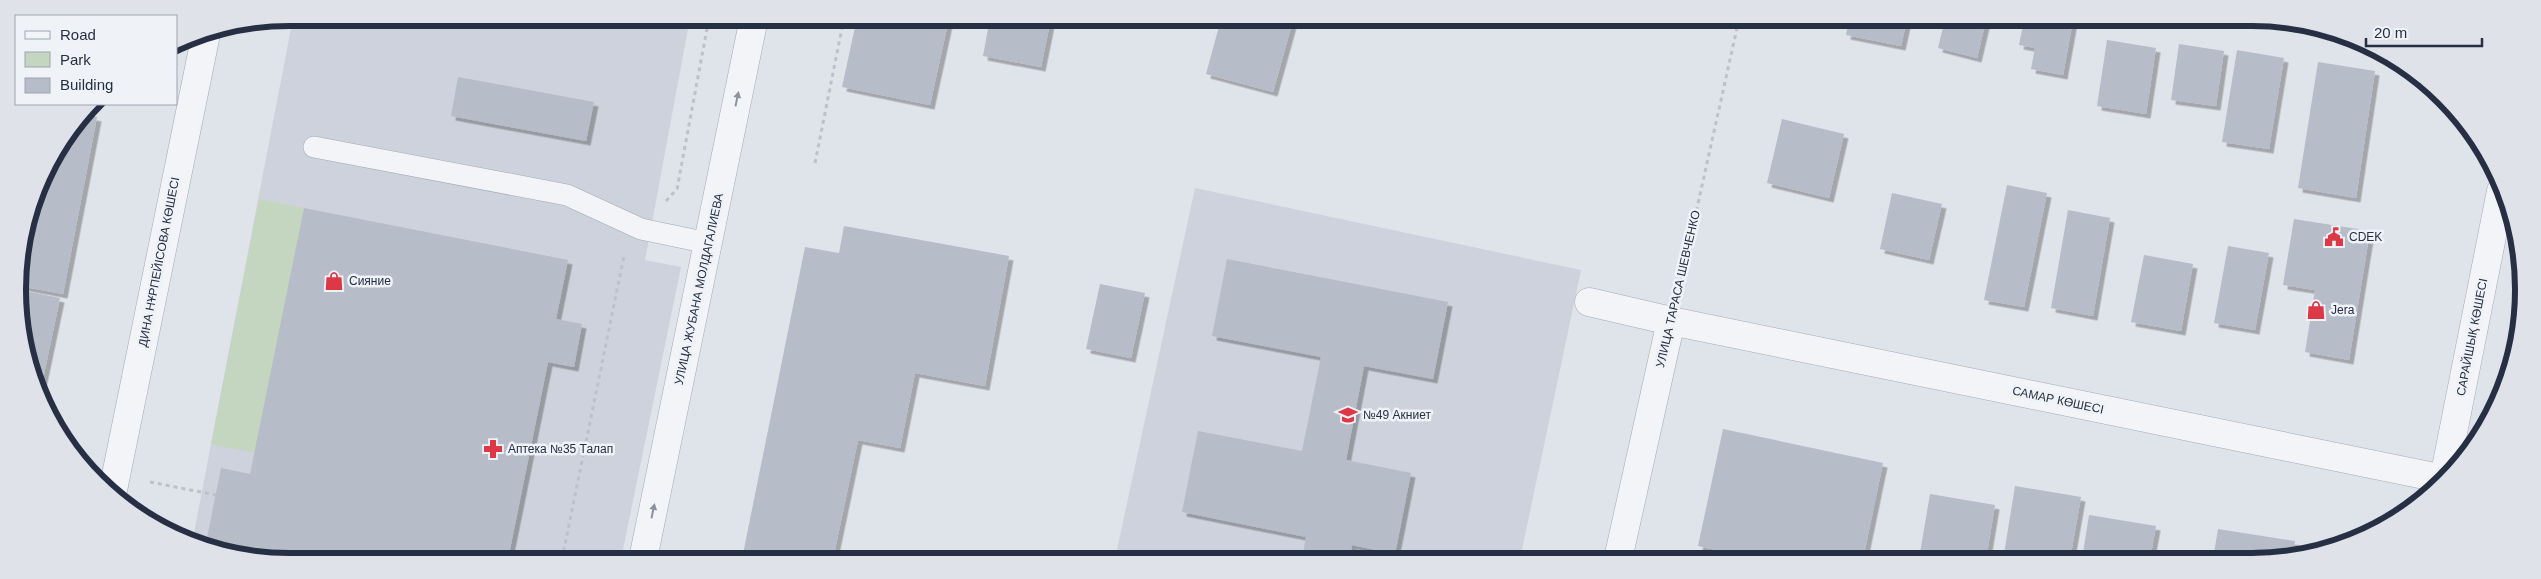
<svg xmlns="http://www.w3.org/2000/svg" width="2541" height="579" font-family="Helvetica,sans-serif">
	<style>
		.built { fill: #cdd2dc }
		.green { fill: #c4d5c0 }
		.building { fill: #b6bcc8; filter: url(#shadow) }
		.lines { fill: none; stroke-linecap: round; stroke-linejoin: round }
		.service-casing { stroke: #a4a9b5; stroke-width: 22 }
		.pedestrian-casing { stroke: #a4a9b5; stroke-width: 29 }
		.minor-casing { stroke: #a4a9b5; stroke-width: 29 }
		.tertiary-casing { stroke: #a4a9b5; stroke-width: 29 }
		.path { stroke: #bec1c9; stroke-width: 3; stroke-dasharray: 4 4; stroke-linecap: butt }
		.service { stroke: #f3f4f8; stroke-width: 21 }
		.pedestrian { stroke: #f3f4f8; stroke-width: 28 }
		.minor { stroke: #f3f4f8; stroke-width: 28 }
		.tertiary { stroke: #f3f4f8; stroke-width: 28 }
		.oneway { fill: #8c929e }
		.labels { text-anchor: middle; dominant-baseline: central; stroke-width: 5; stroke-linejoin: round; paint-order: stroke }
		.poi-label { font-size: 12px; fill: #262f43; stroke: #eff2f7; text-anchor: start }
		.street-label { font-size: 12px; fill: #262f43; stroke: #eff2f7 }
		.rim { fill: none; stroke: #262f43; stroke-width: 6 }
	</style>
	<defs>
		<filter id="shadow"><feDropShadow dx="4.5" dy="4.5" stdDeviation="0" flood-color="#0004"/></filter>
	</defs>
	<rect width="100%" height="100%" fill="#dfe3ea"/>
	<path class="built" d="M 293,18 L 690,18 L 645,260 L 681,267 L 621,559 L 254,559 L 193,538 Z
		M 1195,188 L 1581,270 L 1520,559 L 1115,559 Z"/>
	<path class="green" d="M 259,199 L 304,208 L 255,453 L 211,444 Z"/>
	<path class="building" d="M 857,18 L 949,18 L 930,105 L 842,87 Z
		M 990,18 L 1051,18 L 1041,67 L 983,56 Z
		M 1221,19 L 1293,20 L 1273,92 L 1206,74 Z
		M 1849,19 L 1907,19 L 1901,46 L 1846,35 Z
		M 1945,19 L 1986,20 L 1977,58 L 1938,48 Z
		M 2024,20 L 2073,20 L 2063,75 L 2031,69 L 2035,48 L 2019,45 Z
		M 2107,40 L 2156,48 L 2146,114 L 2097,106 Z
		M 2179,44 L 2224,51 L 2216,106 L 2171,100 Z
		M 2237,50 L 2284,58 L 2269,149 L 2222,142 Z
		M 2318,62 L 2375,71 L 2356,198 L 2298,188 Z
		M 458,77 L 594,102 L 586,141 L 451,116 Z
		M 87,115 L 97,117 L 63,294 L 20,286 L 18,271 L 46,169 Z
		M 1782,119 L 1844,134 L 1829,198 L 1767,183 Z
		M 2007,185 L 2047,193 L 2024,307 L 1984,300 Z
		M 1892,193 L 1942,204 L 1929,260 L 1880,249 Z
		M 304,208 L 568,260 L 556,319 L 582,324 L 574,367 L 548,362 L 508,559 L 254,559 L 206,543 L 221,468 L 250,474 Z
		M 2068,210 L 2110,218 L 2093,316 L 2051,308 Z
		M 2294,219 L 2370,231 L 2349,360 L 2305,352 L 2315,290 L 2283,285 Z
		M 844,226 L 1009,256 L 985,386 L 915,373 L 900,448 L 858,440 L 833,559 L 742,559 L 805,247 L 839,253 Z
		M 2228,246 L 2269,253 L 2255,330 L 2214,323 Z
		M 2144,255 L 2193,264 L 2181,331 L 2131,322 Z
		M 1227,259 L 1448,302 L 1433,379 L 1364,366 L 1346,460 L 1411,473 L 1395,554 L 1352,545 L 1350,559 L 1302,559 L 1306,537 L 1182,512 L 1198,431 L 1302,451 L 1321,357 L 1212,336 Z
		M 1100,284 L 1145,293 L 1131,358 L 1086,349 Z
		M 21,290 L 60,298 L 40,393 L 32,377 Z
		M 1723,429 L 1883,463 L 1863,559 L 1758,559 L 1698,546 Z
		M 2015,486 L 2081,497 L 2070,559 L 2036,559 L 2004,554 Z
		M 1930,494 L 1995,505 L 1986,559 L 1919,559 Z
		M 2089,515 L 2156,526 L 2150,559 L 2082,559 Z
		M 2218,529 L 2295,541 L 2293,557 L 2213,559 Z"/>
	<g class="lines">
		<g class="service-casing">
			<path id="service" d="M 314,147 L 567,195 L 641,229 L 708,243"/>
		</g>
		<g class="pedestrian-casing">
			<path id="pedestrian" d="M 113,490 L 206,34"/>
		</g>
		<g class="minor-casing">
			<path id="minor" d="M 1589,302 L 1671,321 L 2444,479
				M 643,559 L 754,18
				M 1618,559 L 1671,321"/>
		</g>
		<g class="tertiary-casing">
			<path id="tertiary" d="M 2443,483 L 2501,191"/>
		</g>
		<path class="path" d="M 815,163 L 844,18
			M 666,201 L 677,189 L 709,18
			M 1679,289 L 1739,19
			M 150,482 L 216,495
			M 562,559 L 624,256"/>
		<use href="#service" class="service"/>
		<use href="#pedestrian" class="pedestrian"/>
		<use href="#minor" class="minor"/>
		<use href="#tertiary" class="tertiary"/>
	</g>
	<defs><path id="oneway-solid" d="M-6-.8H1V-3.2L6.5 0L1 3.2V.8H-6Z" transform="scale(1.25)"/></defs>
	<g class="oneway">
		<use href="#oneway-solid" transform="translate(737 99) rotate(-78)"/>
		<use href="#oneway-solid" transform="translate(653 511) rotate(-78)"/>
	</g>
	<defs>
		<g id="civic-bare" transform="scale(1.5)"><path d="M-.6-6.5H3V-4.5H.6V-3L4-1V1h2V6H-6V1h2V-1L-.6-3ZM-1.2 2.5V6h2.4V2.5Z" fill="#dc3846" stroke="#eff2f7" stroke-width="2.5" paint-order="stroke"/></g>
		<g id="shop-bare" transform="scale(1.5)"><path d="M-5-2.5h2.3a2.7 3.5 0 0 1 5.4 0H5L5.5 6h-11ZM-1.5-2.5h3a1.5 2.3 0 0 0-3 0Z" fill="#dc3846" stroke="#eff2f7" stroke-width="2.5" paint-order="stroke"/></g>
		<g id="school-bare" transform="scale(1.5)"><path d="M0-5L7-2L0 1L-7-2ZM-4 1L0 2.5L4 1V4Q0 6-4 4Z" fill="#dc3846" stroke="#eff2f7" stroke-width="2.5" paint-order="stroke"/></g>
		<g id="pharmacy-bare" transform="scale(1.5)"><path d="M-2-6h4v4h4v4h-4v4h-4v-4h-4v-4h4Z" fill="#dc3846" stroke="#eff2f7" stroke-width="2.5" paint-order="stroke"/></g>
	</defs>
	<g fill-rule="evenodd">
		<use href="#civic-bare" x="2334" y="237"/>
		<use href="#shop-bare" x="334" y="281"/>
		<use href="#shop-bare" x="2316" y="310"/>
		<use href="#school-bare" x="1348" y="415"/>
		<use href="#pharmacy-bare" x="493" y="449"/>
	</g>
	<g class="labels">
		<g class="poi-label">
			<text x="2349" y="237">CDEK</text>
			<text x="349" y="281">Сияние</text>
			<text x="2331" y="310">Jera</text>
			<text x="1363" y="415">№49 Акниет</text>
			<text x="508" y="449">Аптека №35 Талап</text>
		</g>
		<g class="street-label">
			<text transform="translate(159 262) rotate(-79)">ДИНА НҰРПЕЙІСОВА КӨШЕСІ</text>
			<text transform="translate(699 289) rotate(-78)">УЛИЦА ЖУБАНА МОЛДАГАЛИЕВА</text>
			<text transform="translate(1678 289) rotate(-77)">УЛИЦА ТАРАСА ШЕВЧЕНКО</text>
			<text transform="translate(2472 337) rotate(-79)">САРАЙШЫҚ КӨШЕСІ</text>
			<text transform="translate(2058 400) rotate(12)">САМАР КӨШЕСІ</text>
		</g>
	</g>
	<path d="M0 0H2541V579H0ZM289 26H2252A263 263 0 0 1 2515 289V290A263 263 0 0 1 2252 553H289A263 263 0 0 1 26 290V289A263 263 0 0 1 289 26Z" fill="#dfe2e9" fill-rule="evenodd"/>
	<path class="rim" d="M289 26H2252A263 263 0 0 1 2515 289V290A263 263 0 0 1 2252 553H289A263 263 0 0 1 26 290V289A263 263 0 0 1 289 26Z"/>
	<rect x="15" y="15" width="162" height="90" fill="#eff2f7" stroke="#9fa4af"/>
	<rect x="25" y="31" width="25" height="8" fill="#f3f4f8" stroke="#9fa4af"/>
	<text x="60" y="40" font-size="15" fill="#262f43">Road</text>
	<rect x="25" y="52" width="25" height="15" fill="#c4d5c0" stroke="#9fa4af"/>
	<text x="60" y="65" font-size="15" fill="#262f43">Park</text>
	<rect x="25" y="78" width="25" height="15" fill="#b6bcc8" stroke="#9fa4af"/>
	<text x="60" y="90" font-size="15" fill="#262f43">Building</text>
	<path d="M2366 38v8h116v-8" fill="none" stroke="#262f43" stroke-width="2.5"/>
	<text x="2374" y="38" font-size="15" fill="#262f43" stroke="#eff2f7" stroke-width="4" paint-order="stroke">20 m</text>
</svg>
